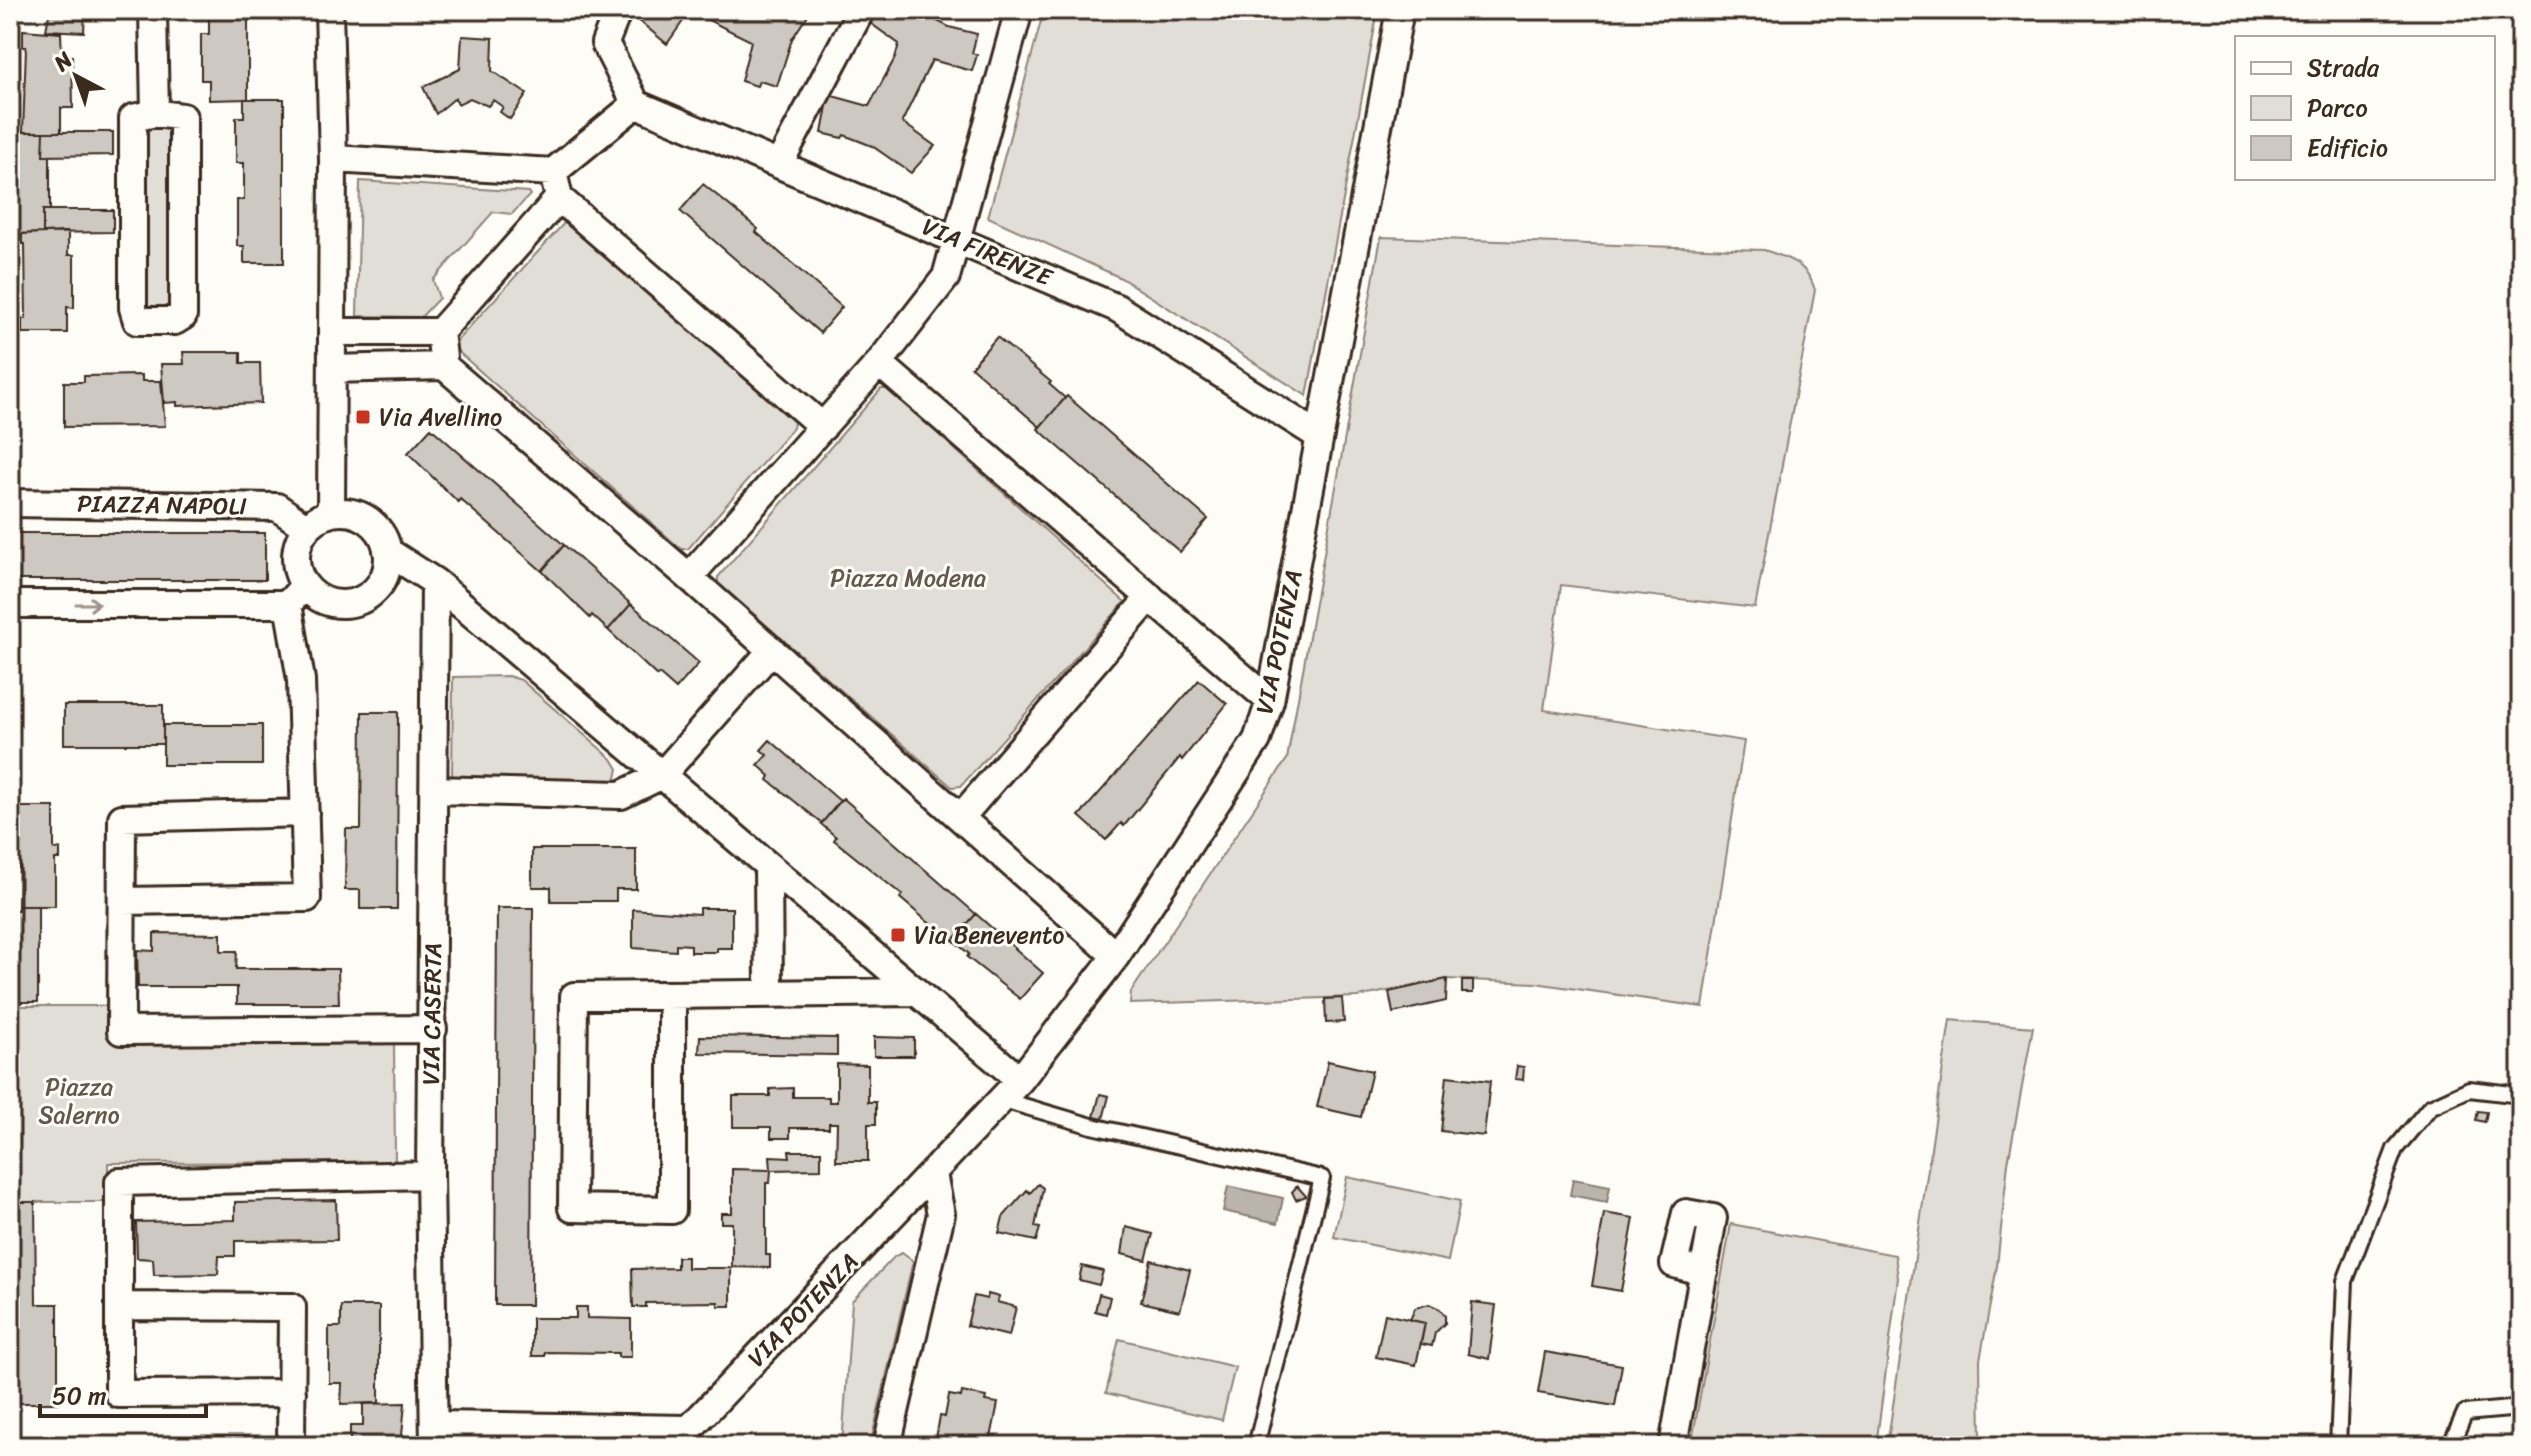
<svg xmlns="http://www.w3.org/2000/svg" width="2531" height="1456" font-family="Sriracha,sans-serif">
	<style>
		.green { fill: #e1ded7; stroke: #8e847a; stroke-width: 2 }
		.water { fill: #bbb4ad; stroke: #887d74; stroke-width: 2 }
		.building { fill: #cdc8c2; stroke: #3b2a1e; stroke-width: 2 }
		.lines { fill: none; stroke-linecap: round; stroke-linejoin: round }
		.lane-casing { stroke: #3b2a1e; stroke-width: 20 }
		.street-casing { stroke: #3b2a1e; stroke-width: 32 }
		.lane { stroke: #fdfcf7; stroke-width: 14 }
		.street { stroke: #fdfcf7; stroke-width: 26 }
		.oneway { stroke: #9c938a }
		.poi-dot { fill: #c8321e; stroke: #fdfcf7; stroke-width: 3 }
		.labels { text-anchor: middle; dominant-baseline: central; stroke-width: 6; stroke-linejoin: round; paint-order: stroke }
		.street-label { font-size: 24px; fill: #3b2a1e; stroke: #fdfcf7 }
		.poi-label { font-size: 24px; fill: #3b2a1e; stroke: #fdfcf7; text-anchor: start }
		.park-label { font-size: 24px; fill: #64574c; stroke: #fdfcf7 }
	</style>
	<rect width="100%" height="100%" fill="#fdfcf7"/>
	<filter id="ink" filterUnits="userSpaceOnUse"><feTurbulence type="fractalNoise" baseFrequency=".0125" numOctaves="2"/><feDisplacementMap in="SourceGraphic" scale="16" xChannelSelector="R" yChannelSelector="G"/><feConvolveMatrix kernelMatrix="1 2 1 2 8 2 1 2 1" color-interpolation-filters="sRGB"/></filter>
	<g filter="url(#ink)">
		<path class="green" d="M 1044,10 L 1378,10 L 1307,396 L 1121,278 L 988,217 Z
			M 169,125 L 173,127 L 174,308 L 144,309 L 144,126 Z
			M 360,181 L 528,192 L 530,195 L 512,214 L 493,212 L 433,280 L 439,298 L 421,317 L 357,316 Z
			M 566,221 L 794,422 L 793,428 L 688,549 L 681,549 L 454,348 L 454,344 Z
			M 1381,237 L 1764,250 C 1789,258 1807,263 1815,290 L 1755,608 L 1561,585 L 1544,710 L 1744,741 L 1703,1007 L 1535,983 L 1447,979 L 1358,997 L 1130,1004 L 1131,992 L 1287,759 Z
			M 881,389 L 888,389 L 1125,602 L 961,786 L 952,787 L 718,583 L 718,577 Z
			M 508,676 L 521,680 L 612,759 L 618,769 L 616,778 L 609,784 L 452,783 L 453,677 Z
			M 10,1006 L 112,1006 L 112,1040 L 394,1039 L 395,1162 L 108,1163 L 108,1202 L 10,1202 Z
			M 1950,1020 L 2033,1027 L 2008,1163 L 1997,1266 L 1980,1360 L 1981,1446 L 1887,1446 Z
			M 1347,1177 L 1460,1201 L 1448,1261 L 1334,1237 Z
			M 1731,1224 L 1895,1255 L 1898,1278 L 1876,1446 L 1691,1446 Z
			M 902,1253 L 913,1261 L 870,1446 L 842,1446 L 852,1301 L 895,1256 Z
			M 1119,1339 L 1235,1367 L 1222,1420 L 1106,1393 Z"/>
		<path class="water" d="M 1573,1179 L 1610,1186 L 1607,1202 L 1570,1195 Z
			M 1228,1186 L 1283,1198 L 1278,1223 L 1223,1211 Z"/>
		<path class="building" d="M 50,10 L 85,10 L 84,32 L 46,30 Z
			M 209,10 L 248,10 L 248,99 L 209,100 L 209,80 L 201,80 L 201,34 L 209,34 Z
			M 645,10 L 811,10 L 792,39 L 777,86 L 759,81 L 757,86 L 741,81 L 751,41 L 690,11 L 667,44 L 638,20 Z
			M 874,10 L 916,10 L 949,27 L 977,34 L 972,53 L 977,55 L 972,71 L 932,60 L 902,122 L 935,146 L 911,173 L 872,146 L 844,135 L 842,138 L 822,133 L 829,95 L 869,106 L 895,58 L 899,44 L 866,20 Z
			M 23,30 L 61,33 L 62,56 L 72,56 L 73,108 L 61,108 L 61,132 L 23,132 L 26,47 L 23,47 Z
			M 462,36 L 493,38 L 492,71 L 527,94 L 510,119 L 500,112 L 503,107 L 493,100 L 488,106 L 470,98 L 458,104 L 455,98 L 436,114 L 423,87 L 460,69 Z
			M 244,99 L 284,99 L 284,263 L 244,263 L 244,246 L 237,246 L 237,200 L 244,200 L 244,163 L 236,163 L 236,117 L 244,117 Z
			M 10,132 L 44,132 L 43,156 L 50,156 L 50,210 L 43,210 L 43,233 L 10,234 Z
			M 44,132 L 113,132 L 113,155 L 43,156 Z
			M 703,184 L 758,229 L 756,232 L 842,307 L 820,333 L 680,211 Z
			M 43,210 L 113,210 L 113,232 L 43,233 Z
			M 68,232 L 68,255 L 74,255 L 74,308 L 67,307 L 67,333 L 22,333 L 22,319 L 26,319 L 25,244 L 22,244 L 22,234 Z
			M 997,337 L 1051,382 L 1049,384 L 1065,398 L 1040,427 L 971,367 Z
			M 183,352 L 241,352 L 241,363 L 260,363 L 261,403 L 177,406 L 177,402 L 164,403 L 161,364 L 184,364 Z
			M 142,375 L 142,381 L 161,381 L 165,426 L 64,427 L 64,382 L 84,382 L 84,376 Z
			M 1067,396 L 1208,519 L 1180,552 L 1038,429 Z
			M 431,428 L 564,545 L 542,571 L 460,499 L 458,502 L 408,453 Z
			M 10,533 L 265,533 L 265,580 L 10,580 Z
			M 564,545 L 631,604 L 608,630 L 592,615 L 590,618 L 542,571 Z
			M 631,604 L 699,663 L 676,689 L 659,674 L 657,676 L 608,630 Z
			M 1199,680 L 1227,704 L 1182,760 L 1180,757 L 1124,826 L 1121,823 L 1106,840 L 1079,816 Z
			M 64,705 L 163,705 L 163,744 L 64,744 Z
			M 362,712 L 398,712 L 397,909 L 360,909 L 360,890 L 345,890 L 346,829 L 361,829 Z
			M 163,725 L 262,725 L 262,765 L 163,765 Z
			M 770,740 L 840,801 L 822,823 L 768,780 L 770,776 L 758,765 L 767,755 L 761,750 Z
			M 843,798 L 976,914 L 953,940 L 937,926 L 935,928 L 900,898 L 902,895 L 834,840 L 836,837 L 821,824 Z
			M 20,807 L 54,807 L 54,849 L 60,849 L 60,859 L 55,859 L 55,906 L 18,906 Z
			M 532,849 L 636,849 L 636,889 L 616,889 L 616,901 L 551,901 L 551,887 L 532,887 Z
			M 18,906 L 38,906 L 38,1002 L 10,1002 L 10,909 L 18,910 Z
			M 497,908 L 533,908 L 531,1305 L 495,1305 Z
			M 699,908 L 732,908 L 732,948 L 717,948 L 717,952 L 691,952 L 691,945 L 676,944 L 676,951 L 633,948 L 633,909 L 699,914 Z
			M 976,914 L 1043,973 L 1020,999 L 967,957 L 969,954 L 953,940 Z
			M 154,933 L 221,934 L 221,951 L 237,951 L 236,969 L 338,969 L 339,1004 L 237,1004 L 237,987 L 138,987 L 137,950 L 154,951 Z
			M 1447,979 L 1446,1001 L 1393,1013 L 1389,992 Z
			M 1462,981 L 1473,981 L 1473,993 L 1462,993 Z
			M 1342,998 L 1344,1022 L 1326,1023 L 1325,999 Z
			M 700,1036 L 837,1038 L 837,1055 L 699,1053 Z
			M 874,1037 L 914,1038 L 914,1056 L 874,1056 Z
			M 1328,1061 L 1372,1071 L 1361,1117 L 1317,1107 Z
			M 837,1064 L 868,1065 L 868,1102 L 876,1102 L 876,1124 L 868,1124 L 868,1161 L 836,1161 L 837,1123 L 829,1123 L 829,1128 L 790,1128 L 790,1138 L 771,1138 L 771,1127 L 733,1127 L 733,1096 L 770,1096 L 770,1089 L 793,1088 L 793,1097 L 829,1097 L 829,1102 L 837,1102 Z
			M 1517,1066 L 1524,1067 L 1523,1080 L 1515,1079 Z
			M 1447,1076 L 1490,1081 L 1484,1136 L 1441,1131 Z
			M 1100,1094 L 1109,1096 L 1103,1119 L 1094,1117 Z
			M 2478,1111 L 2487,1112 L 2485,1122 L 2476,1120 Z
			M 789,1151 L 821,1151 L 821,1169 L 771,1170 L 770,1156 L 790,1157 Z
			M 732,1169 L 771,1170 L 770,1183 L 766,1183 L 766,1255 L 770,1255 L 770,1268 L 732,1267 L 732,1223 L 721,1223 L 721,1213 L 732,1213 Z
			M 1038,1184 L 1043,1188 L 1035,1227 L 1040,1228 L 1036,1241 L 999,1233 L 1003,1217 L 1027,1190 L 1030,1193 Z
			M 1297,1186 L 1306,1196 L 1296,1200 L 1292,1192 Z
			M 336,1200 L 337,1240 L 235,1241 L 235,1256 L 219,1256 L 218,1274 L 154,1275 L 153,1259 L 137,1258 L 136,1222 L 235,1220 L 235,1202 Z
			M 10,1202 L 35,1202 L 36,1304 L 58,1304 L 58,1403 L 15,1403 Z
			M 1604,1213 L 1634,1218 L 1621,1291 L 1592,1286 Z
			M 1126,1227 L 1153,1234 L 1146,1260 L 1122,1254 Z
			M 677,1257 L 687,1257 L 687,1268 L 731,1268 L 731,1306 L 718,1306 L 718,1302 L 646,1303 L 646,1307 L 633,1307 L 632,1269 L 677,1268 Z
			M 1151,1260 L 1190,1270 L 1180,1311 L 1141,1302 Z
			M 1082,1266 L 1103,1271 L 1099,1285 L 1079,1280 Z
			M 988,1294 L 999,1297 L 997,1302 L 1016,1307 L 1009,1336 L 967,1326 L 974,1296 L 987,1299 Z
			M 1099,1294 L 1110,1297 L 1106,1314 L 1095,1311 Z
			M 1472,1302 L 1496,1305 L 1489,1359 L 1468,1354 Z
			M 1429,1304 L 1440,1309 L 1445,1316 L 1445,1323 L 1435,1333 L 1432,1346 L 1421,1344 L 1425,1323 L 1410,1320 L 1415,1308 Z
			M 341,1306 L 379,1306 L 379,1403 L 341,1404 L 342,1383 L 329,1383 L 329,1327 L 341,1327 Z
			M 576,1307 L 587,1307 L 587,1318 L 631,1319 L 631,1357 L 618,1357 L 618,1353 L 545,1352 L 545,1356 L 532,1356 L 532,1318 L 576,1318 Z
			M 1385,1314 L 1425,1323 L 1416,1365 L 1376,1357 Z
			M 1545,1352 L 1622,1365 L 1615,1406 L 1538,1393 Z
			M 962,1392 L 986,1397 L 985,1401 L 998,1403 L 990,1443 L 1003,1446 L 935,1444 L 940,1416 L 945,1417 L 949,1395 L 961,1397 Z
			M 405,1403 L 401,1446 L 350,1446 L 350,1426 L 363,1426 L 363,1404 Z
			M 198,1437 L 199,1441 L 213,1442 L 213,1438 L 256,1437 L 256,1446 L 157,1446 L 157,1438 Z"/>
		<g class="lines">
			<g class="lane-casing">
				<path id="lane" d="M 1003,1100 L 1092,1126 L 1322,1178 L 1256,1446
					M 2338,1446 L 2345,1281 L 2395,1149 L 2430,1107 L 2469,1089 L 2521,1095
					M 2450,1446 L 2465,1413 L 2521,1408"/>
			</g>
			<g class="street-casing">
				<path id="street" d="M 153,10 L 155,113
					M 329,10 L 333,159 L 331,513
					M 618,10 L 605,43 L 636,104
					M 636,104 L 1117,308 L 1319,436
					M 155,113 L 183,117 L 183,316 L 175,321 L 137,321 L 133,308 L 133,118 Z
					M 333,159 L 553,172 L 636,104
					M 779,164 L 861,10
					M 553,172 L 559,198 L 823,427
					M 559,198 L 440,332 L 444,366 L 689,577 L 1116,956
					M 332,332 L 440,332
					M 879,363 L 1270,701
					M 332,369 L 444,366
					M 10,503 L 277,507 L 307,528
					M296 558a46 46 0 1 1 92 0a46 46 0 1 1-92 0Z
					M 387,551 L 435,582 L 1020,1080
					M 689,577 L 879,363 L 946,277 L 1019,10
					M 10,604 L 288,604 L 304,586
					M 435,790 L 621,795 L 662,775 L 772,650
					M 305,813 L 122,818 L 121,1031 L 433,1029
					M 961,817 L 1150,597
					M 768,866 L 769,994
					M 123,901 L 307,898 L 301,680 L 288,604
					M 672,995 L 672,1210 L 572,1208 L 574,996 L 916,992
					M 119,1306 L 292,1307 L 291,1446
					M 292,1393 L 119,1394 L 119,1182 L 430,1175
					M 434,1425 L 689,1429
					M 434,1446 L 430,1175 L 435,582
					M 673,1446 L 1020,1080 L 1116,956 L 1257,740 L 1270,701 L 1400,10
					M 887,1446 L 941,1214 L 933,1174
					M 1673,1446 L 1713,1218 L 1686,1213 L 1674,1264 L 1704,1272"/>
			</g>
			<use href="#lane" class="lane"/>
			<use href="#street" class="street"/>
		</g>
		<defs><path id="oneway-shaft" d="M-6 0H5M1.5-3L5.5 0L1.5 3" fill="none" stroke-width="1.6" stroke-linecap="round" stroke-linejoin="round" transform="scale(2)"/></defs>
		<use class="oneway" href="#oneway-shaft" transform="translate(88 604)"/>
	</g>
	<g class="poi-dot">
		<rect x="355" y="409" width="16" height="16" rx="4"/>
		<rect x="890" y="927" width="16" height="16" rx="4"/>
	</g>
	<g class="labels">
		<g class="street-label">
			<text transform="translate(987 252) rotate(23)">VIA FIRENZE</text>
			<text transform="translate(162 505) rotate(1)">PIAZZA NAPOLI</text>
			<text transform="translate(1279 642) rotate(-78)">VIA POTENZA</text>
			<text transform="translate(432 1014) rotate(-89)">VIA CASERTA</text>
			<text transform="translate(803 1310) rotate(-46)">VIA POTENZA</text>
		</g>
		<g class="poi-label">
			<text x="379" y="417">Via Avellino</text>
			<text x="914" y="935">Via Benevento</text>
		</g>
		<g class="park-label">
			<text x="908" y="578">Piazza Modena</text>
			<text x="79" y="1087">Piazza<tspan x="79" dy="28">Salerno</tspan></text>
		</g>
	</g>
	<rect width="2531" height="1456" fill="none" stroke="#fdfcf7" stroke-width="40"/>
	<rect x="20" y="20" width="2491" height="1416" fill="none" stroke="#3b2a1e" stroke-width="3" filter="url(#ink)"/>
	<rect x="2235" y="36" width="260" height="144" fill="#fdfcf7" stroke="#afa8a0" stroke-width="2"/>
	<rect x="2251" y="62" width="40" height="12" fill="#fdfcf7" stroke="#afa8a0" stroke-width="2"/>
	<text x="2307" y="76" font-size="24" fill="#3b2a1e">Strada</text>
	<rect x="2251" y="96" width="40" height="24" fill="#e1ded7" stroke="#afa8a0" stroke-width="2"/>
	<text x="2307" y="116" font-size="24" fill="#3b2a1e">Parco</text>
	<rect x="2251" y="136" width="40" height="24" fill="#cdc8c2" stroke="#afa8a0" stroke-width="2"/>
	<text x="2307" y="156" font-size="24" fill="#3b2a1e">Edificio</text>
	<g transform="translate(76 76) rotate(319)" stroke="#fdfcf7" stroke-width="6" paint-order="stroke">
	<path d="M0-6L14 30L0 20L-14 30Z" fill="#3b2a1e"/>
	<text y="-12" font-size="22" font-weight="bold" text-anchor="middle" fill="#3b2a1e">N</text>
	</g>
	<path d="M40 1404v12h166v-12" fill="none" stroke="#3b2a1e" stroke-width="4"/>
	<text x="52" y="1404" font-size="24" fill="#3b2a1e" stroke="#fdfcf7" stroke-width="6" paint-order="stroke">50 m</text>
</svg>
